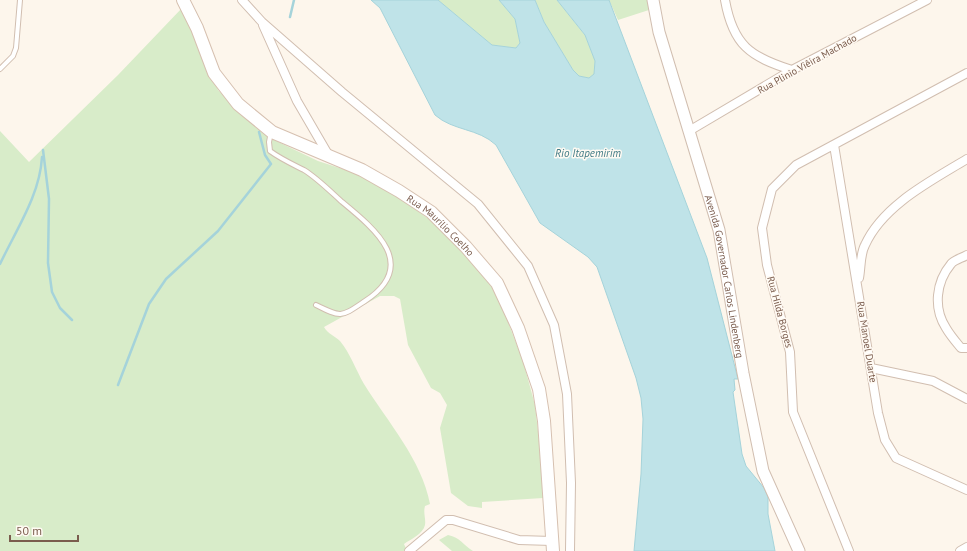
<svg xmlns="http://www.w3.org/2000/svg" width="967" height="551" font-family="'PT Sans',sans-serif">
	<style>
		.green { fill: #d8ecc9 }
		.water { fill: #bfe3e8; stroke: #a5d3da }
		.lines { fill: none; stroke-linecap: round; stroke-linejoin: round }
		.stream { stroke: #a5d3da; stroke-width: 2.5 }
		.service-casing { stroke: #d1beb0; stroke-width: 6 }
		.minor-casing { stroke: #d1beb0; stroke-width: 10 }
		.tertiary-casing { stroke: #d1beb0; stroke-width: 13 }
		.secondary-casing { stroke: #d6c0b0; stroke-width: 14 }
		.service { stroke: #fff; stroke-width: 4 }
		.minor { stroke: #fff; stroke-width: 8 }
		.tertiary { stroke: #fff; stroke-width: 11 }
		.secondary { stroke: #fff; stroke-width: 12 }
		.labels { text-anchor: middle; dominant-baseline: central; stroke-width: 3; stroke-linejoin: round; paint-order: stroke }
		.street-label { font-size: 10px; fill: #7a5c4d; stroke: #fffaf3 }
		.water-label { font-size: 11px; font-style: italic; fill: #437c86; stroke: #fffaf3 }
	</style>
	<rect width="100%" height="100%" fill="#fdf6ec"/>
	<path class="green" d="M 438,0 L 499,0 L 515,19 L 520,43 L 516,48 L 492,45 Z
		M 535,0 L 557,0 L 585,35 L 595,61 L 594,74 L 589,78 L 579,76 L 573,70 L 544,22 Z
		M 609,0 L 651,0 L 652,9 L 618,20 Z
		M 182,8 L 192,27 L 218,90 L 250,122 L 272,139 L 318,161 L 361,175 L 383,187 L 436,224 L 487,278 L 496,291 L 523,361 L 535,405 L 544,484 L 543,498 L 482,502 L 482,508 L 468,506 L 451,493 L 440,428 L 447,405 L 440,393 L 431,388 L 408,345 L 400,299 L 394,296 L 380,296 L 324,327 C 328,334 335,336 340,341 C 350,353 356,370 364,384 C 387,421 422,460 430,504 L 425,506 C 423,513 426,519 425,525 C 423,534 411,539 404,544 L 407,551 L 0,551 L 0,131 L 29,162 L 118,75 Z
		M 448,535 C 461,538 462,544 473,551 L 452,551 L 439,540 Z"/>
	<path class="water" d="M 371,0 L 438,0 L 492,45 L 516,48 L 520,43 L 515,19 L 499,0 L 535,0 L 544,22 L 573,70 L 579,76 L 589,78 L 594,74 L 595,61 L 585,35 L 557,0 L 609,0 L 707,258 L 738,379 L 734,379 L 735,390 L 733,392 L 742,454 L 746,466 L 764,488 L 768,497 L 768,514 L 775,551 L 634,551 L 641,474 L 643,419 L 641,398 L 636,378 L 597,267 L 588,257 L 540,223 L 496,145 C 478,128 453,131 435,115 L 380,8 Z"/>
	<g class="lines">
		<path class="stream" d="M 290,17 L 294,0
			M 43,150 L 49,199 L 48,263 L 52,292 L 60,308 L 72,320
			M 0,264 C 16,230 40,195 42,157
			M 118,385 L 149,304 L 166,279 L 218,231 L 271,164 L 265,155 L 259,132"/>
		<g class="service-casing">
			<path id="service" d="M 0,69 L 13,56 L 16,48 L 20,0
				M 271,132 L 269,142 L 270,151 C 281,159 292,164 304,170 C 317,178 330,191 341,201 C 375,229 420,265 365,301 C 341,317 342,318 316,305"/>
		</g>
		<g class="minor-casing">
			<path id="minor" d="M 242,0 L 262,22 L 342,92 L 478,204 L 528,266 L 554,325 L 567,394 L 571,483 L 570,551
				M 725,0 C 733,45 750,57 792,70
				M 263,25 L 297,101 L 329,156
				M 689,131 L 792,70 L 927,0
				M 834,145 L 878,413 L 885,440 L 896,458 L 967,490
				M 967,255 C 962,258 954,260 951,264 C 936,282 933,308 946,328 C 950,335 956,342 961,348 L 967,348
				M 859,278 C 861,268 860,254 865,245 C 883,205 931,181 967,159
				M 871,368 L 933,381 L 967,399
				M 409,551 L 446,520 L 453,520 L 519,540 L 552,541
				M 849,551 L 793,412 L 790,352 L 767,265 L 762,228 L 772,189 L 796,165 L 967,73
				M 960,551 L 967,547"/>
		</g>
		<g class="tertiary-casing">
			<g id="tertiary">
				<path id="s1" d="M 653,0 L 659,32 L 719,230 L 743,373 L 763,471 L 799,551"/>
			</g>
		</g>
		<g class="secondary-casing">
			<g id="secondary">
				<path id="s2" d="M 183,0 L 197,28 L 214,73 L 238,104 L 272,132 L 362,170 L 399,191 L 431,212 L 466,247 L 497,283 L 518,328 L 539,389 L 544,421 L 553,551"/>
			</g>
		</g>
		<use href="#service" class="service"/>
		<use href="#minor" class="minor"/>
		<use href="#tertiary" class="tertiary"/>
		<use href="#secondary" class="secondary"/>
	</g>
	<g class="labels">
		<g class="street-label">
			<text transform="translate(807 64) rotate(-29)">Rua Plinio Viêira Machado</text>
			<text stroke="none"><textPath href="#s2" startOffset="357">Rua Maurílio Coelho</textPath></text>
			<text stroke="none"><textPath href="#s1" startOffset="286">Avenida Governador Carlos Lindenberg</textPath></text>
			<text transform="translate(780 312) rotate(75)">Rua Hilda Borges</text>
			<text transform="translate(867 342) rotate(81)">Rua Manoel Duarte</text>
		</g>
		<g class="water-label">
			<text x="588" y="153">Rio Itapemirim</text>
		</g>
	</g>
	<path d="M10 535v6h68v-6" fill="none" stroke="#7a5c4d" stroke-width="2"/>
	<text x="16" y="535" font-size="12" fill="#7a5c4d" stroke="#fffaf3" stroke-width="3" paint-order="stroke">50 m</text>
</svg>
